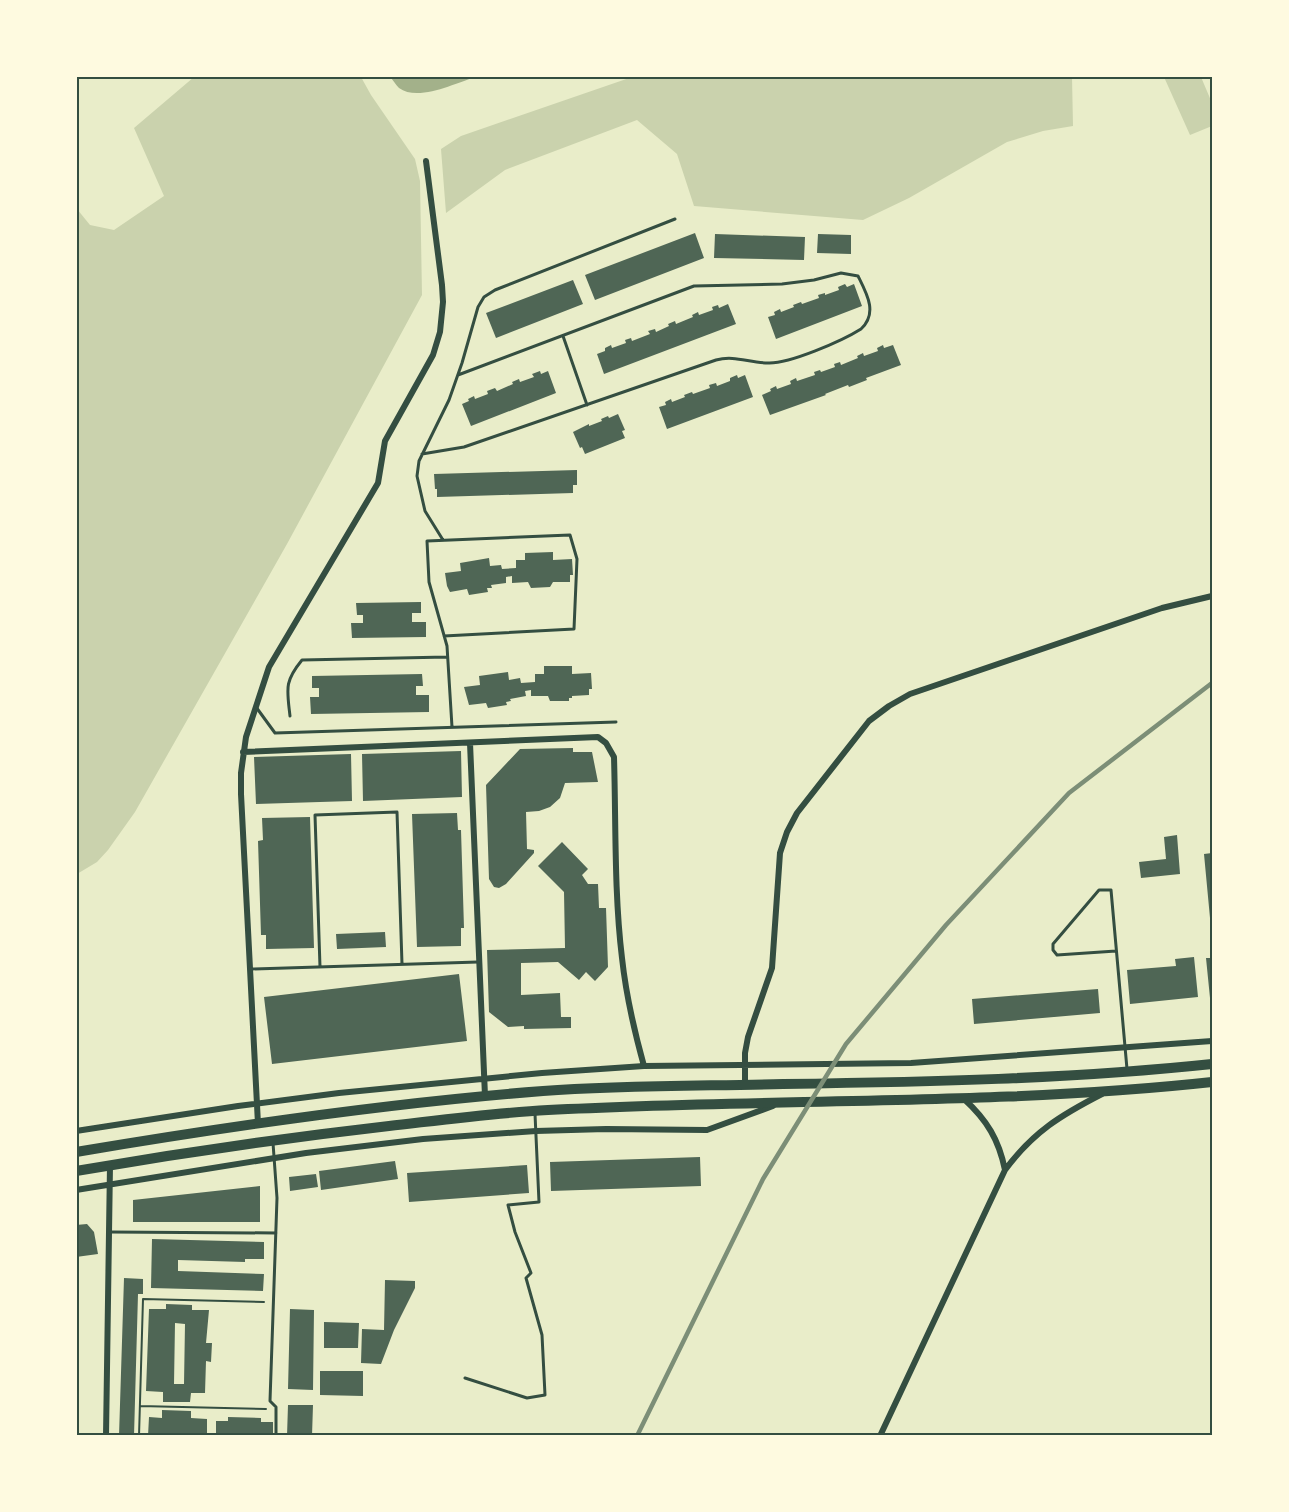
<svg xmlns="http://www.w3.org/2000/svg" width="1289" height="1512" font-family="Quicksand,sans-serif">
	<style>
		.green { fill: #cad2ad }
		.water { fill: #a3b18a }
		.building { fill: #4f6655; fill-rule: evenodd }
		.lines { fill: none; stroke-linecap: round; stroke-linejoin: round }
		.path { stroke: #344e41; stroke-width: 2 }
		.service { stroke: #344e41; stroke-width: 3 }
		.minor { stroke: #344e41; stroke-width: 6 }
		.trunk { stroke: #344e41; stroke-width: 10 }
		.rail { stroke: #7c8e77; stroke-width: 4.5 }
		.neatline { fill: none; stroke: #344e41; stroke-width: 2 }
	</style>
	<rect width="100%" height="100%" fill="#e9edc9"/>
	<path class="green" d="M 635,76 L 1072,77 L 1073,126 L 1043,131 L 1007,142 L 909,198 L 863,220 L 694,206 L 677,154 L 637,120 L 505,170 L 446,213 L 441,149 L 461,136 Z
		M 194,77 L 361,77 L 371,95 L 415,159 L 420,181 L 422,295 L 287,544 L 135,812 L 108,850 L 97,862 L 77,874 L 77,209 L 90,225 L 114,230 L 164,196 L 134,128 Z
		M 1164,77 L 1201,77 L 1212,103 L 1212,126 L 1190,135 Z"/>
	<path class="water" d="M 390,77 L 475,77 C 456,83 418,102 399,88 C 396,85 393,80 390,77 Z"/>
	<path class="building" d="M 695,233 L 704,258 L 595,300 L 585,275 Z
		M 715,234 L 805,237 L 804,260 L 714,258 Z
		M 818,234 L 851,235 L 851,254 L 817,253 Z
		M 573,280 L 583,304 L 496,338 L 486,313 Z
		M 845,284 L 847,287 L 854,284 L 862,306 L 776,339 L 768,317 L 775,315 L 774,312 L 780,309 L 781,312 L 794,307 L 793,305 L 801,302 L 802,304 L 819,298 L 818,295 L 825,293 L 825,295 L 839,290 L 838,287 Z
		M 728,304 L 736,324 L 604,374 L 597,354 L 605,351 L 605,348 L 611,345 L 612,348 L 626,343 L 625,340 L 631,338 L 632,341 L 650,334 L 648,331 L 655,329 L 656,332 L 669,326 L 668,324 L 675,321 L 676,324 L 693,317 L 692,315 L 698,312 L 699,315 L 713,310 L 712,307 L 718,305 L 719,308 Z
		M 883,345 L 884,348 L 893,345 L 901,365 L 866,378 L 867,380 L 849,387 L 848,385 L 825,394 L 826,395 L 770,415 L 762,395 L 771,391 L 770,389 L 776,386 L 777,389 L 791,384 L 790,381 L 796,378 L 797,381 L 815,375 L 814,372 L 820,370 L 821,372 L 835,367 L 834,364 L 840,362 L 841,365 L 858,358 L 857,356 L 863,353 L 864,356 L 878,351 L 877,348 Z
		M 540,371 L 541,374 L 548,371 L 556,393 L 471,426 L 462,404 L 469,401 L 468,399 L 474,396 L 475,399 L 488,394 L 487,391 L 495,388 L 497,391 L 513,384 L 512,382 L 519,379 L 520,382 L 534,377 L 532,374 Z
		M 737,375 L 738,378 L 745,375 L 753,397 L 667,429 L 659,407 L 666,405 L 665,402 L 671,399 L 672,402 L 685,397 L 684,395 L 692,392 L 693,394 L 710,388 L 709,385 L 716,383 L 717,386 L 730,381 L 730,378 Z
		M 618,414 L 625,430 L 622,431 L 625,438 L 585,454 L 582,447 L 580,448 L 573,432 L 589,424 L 589,426 L 602,421 L 601,419 L 608,416 L 609,418 Z
		M 577,470 L 577,485 L 573,485 L 573,493 L 437,497 L 437,489 L 435,489 L 434,474 Z
		M 553,552 L 553,560 L 572,559 L 573,575 L 570,575 L 570,582 L 553,582 L 550,587 L 531,588 L 528,582 L 512,583 L 512,576 L 506,577 L 506,583 L 491,585 L 492,588 L 487,588 L 488,592 L 469,595 L 467,589 L 450,592 L 447,586 L 445,573 L 461,571 L 460,563 L 489,558 L 490,566 L 501,565 L 502,569 L 516,568 L 516,560 L 525,560 L 525,553 Z
		M 421,602 L 421,613 L 412,613 L 412,622 L 426,622 L 426,637 L 352,638 L 351,623 L 363,623 L 363,615 L 357,615 L 356,603 Z
		M 544,666 L 572,666 L 572,674 L 591,673 L 592,689 L 589,689 L 589,695 L 572,696 L 572,698 L 569,698 L 569,701 L 550,701 L 548,696 L 531,696 L 531,690 L 525,691 L 526,696 L 510,699 L 511,701 L 506,702 L 507,705 L 488,708 L 486,703 L 469,705 L 464,687 L 480,685 L 479,676 L 508,672 L 509,680 L 520,678 L 521,683 L 535,682 L 535,674 L 544,674 Z
		M 422,674 L 423,686 L 416,686 L 416,695 L 429,695 L 429,712 L 311,714 L 310,697 L 319,697 L 319,688 L 312,688 L 312,676 Z
		M 573,748 L 573,752 L 592,752 L 598,782 L 565,783 L 560,798 L 550,807 L 539,811 L 526,812 L 527,849 L 534,850 L 534,853 L 506,884 L 499,888 L 494,887 L 489,879 L 486,785 L 520,749 Z
		M 461,751 L 462,797 L 363,801 L 362,754 Z
		M 351,754 L 352,801 L 256,804 L 254,757 Z
		M 457,813 L 458,830 L 461,830 L 464,928 L 461,928 L 461,946 L 417,947 L 412,814 Z
		M 310,817 L 314,948 L 266,949 L 266,935 L 261,935 L 258,841 L 263,840 L 262,818 Z
		M 1177,835 L 1180,874 L 1141,878 L 1139,862 L 1166,859 L 1164,837 Z
		M 562,842 L 588,869 L 582,875 L 588,884 L 598,884 L 599,908 L 606,908 L 608,967 L 595,981 L 586,972 L 579,980 L 558,962 L 521,963 L 521,995 L 560,993 L 561,1017 L 571,1017 L 571,1028 L 524,1029 L 524,1026 L 508,1027 L 489,1012 L 487,950 L 565,948 L 564,892 L 538,866 Z
		M 1212,853 L 1212,917 L 1210,918 L 1204,854 Z
		M 385,932 L 386,947 L 337,949 L 336,934 Z
		M 1194,957 L 1198,997 L 1130,1004 L 1127,970 L 1176,966 L 1175,959 Z
		M 1206,958 L 1212,958 L 1212,998 L 1210,998 Z
		M 459,974 L 467,1041 L 272,1064 L 264,997 Z
		M 1098,989 L 1100,1013 L 974,1024 L 972,999 Z
		M 700,1157 L 701,1186 L 551,1191 L 550,1162 Z
		M 395,1161 L 398,1179 L 321,1190 L 319,1171 Z
		M 527,1165 L 529,1193 L 409,1202 L 407,1173 Z
		M 316,1174 L 318,1187 L 290,1191 L 289,1177 Z
		M 260,1186 L 260,1222 L 133,1222 L 133,1200 Z
		M 87,1224 L 94,1232 L 98,1254 L 76,1257 L 76,1225 Z
		M 152,1239 L 264,1242 L 264,1259 L 245,1259 L 245,1262 L 178,1260 L 178,1271 L 264,1274 L 263,1291 L 151,1288 Z
		M 124,1278 L 143,1279 L 143,1294 L 138,1294 L 134,1436 L 119,1436 Z
		M 385,1280 L 415,1281 L 415,1288 L 394,1330 L 381,1364 L 361,1363 L 362,1329 L 384,1330 Z
		M 166,1304 L 192,1305 L 192,1310 L 209,1310 L 206,1343 L 212,1343 L 211,1362 L 206,1361 L 205,1393 L 191,1393 L 190,1402 L 163,1402 L 163,1392 L 146,1391 L 149,1309 L 166,1309 ZM 175,1323 L 185,1324 L 184,1384 L 174,1384 Z
		M 290,1309 L 314,1310 L 313,1390 L 288,1389 Z
		M 324,1322 L 359,1323 L 358,1348 L 324,1348 Z
		M 320,1371 L 363,1371 L 363,1396 L 320,1395 Z
		M 288,1405 L 313,1405 L 312,1436 L 287,1436 Z
		M 162,1410 L 191,1411 L 191,1418 L 207,1419 L 207,1436 L 148,1436 L 149,1417 L 162,1418 Z
		M 228,1417 L 261,1418 L 261,1422 L 273,1422 L 273,1436 L 216,1436 L 216,1421 L 228,1421 Z"/>
	<g class="lines">
		<path class="path" d="M 140,1406 L 266,1409
			M 139,1436 L 143,1299 L 264,1302"/>
		<path class="service" d="M 563,336 L 587,405
			M 422,454 L 464,447 L 716,360 C 735,355 749,363 768,363 C 789,364 842,341 861,329 C 878,313 867,294 858,276 L 841,273 L 814,280 L 782,284 L 694,286 L 458,375
			M 443,540 L 425,511 L 417,476 L 419,461 L 449,400 L 462,363 L 478,307 L 484,297 L 495,290 L 675,219
			M 444,636 L 574,629 L 577,559 L 570,535 L 427,541 L 429,582 L 447,646 L 452,727
			M 256,707 L 275,733 L 616,722
			M 290,716 C 287,689 284,682 302,660 L 447,657
			M 1116,951 L 1057,955 L 1053,950 L 1053,944 L 1099,890 L 1111,890 L 1127,1069
			M 320,967 L 315,815 L 397,812 L 402,964
			M 251,969 L 478,962
			M 273,1143 L 277,1198 L 270,1401 L 276,1407 L 276,1436
			M 110,1232 L 276,1233
			M 465,1378 L 527,1398 L 545,1395 L 542,1335 L 526,1278 L 531,1273 L 515,1232 L 508,1205 L 539,1202 L 535,1114"/>
		<path class="minor" d="M 470,743 L 485,1096
			M 243,752 L 598,737 L 606,743 L 614,757 C 616,823 614,892 622,958 C 626,995 634,1030 644,1066
			M 745,1085 L 745,1053 L 748,1037 L 772,968 L 780,853 L 787,832 L 797,813 L 869,721 L 889,706 L 910,694 L 1162,608 L 1212,596
			M 964,1099 C 987,1120 999,1140 1005,1170
			M 258,1124 L 241,794 L 241,773 L 246,737 L 269,667 L 378,483 L 385,441 L 433,355 L 440,332 L 443,302 L 442,285 L 426,161
			M 76,1131 L 238,1106 L 339,1093 L 542,1073 L 644,1066 L 911,1063 L 1212,1041
			M 76,1190 L 306,1153 L 423,1139 L 536,1131 L 606,1129 L 707,1130 L 773,1106
			M 106,1436 L 110,1165
			M 880,1436 L 1005,1170 C 1033,1132 1061,1115 1102,1094"/>
		<path class="trunk" d="M 76,1152 C 230,1126 387,1103 543,1091 C 623,1085 703,1086 783,1084 C 927,1082 1070,1079 1212,1064
			M 76,1171 C 180,1153 284,1138 389,1126 C 442,1120 495,1113 548,1110 C 770,1098 992,1106 1212,1082"/>
		<path class="rail" d="M 637,1436 L 763,1179 L 846,1044 L 946,925 L 1069,793 L 1212,683"/>
	</g>
	<rect width="1289" height="1512" fill="none" stroke="#fefae0" stroke-width="156"/>
	<rect x="78" y="78" width="1133" height="1356" class="neatline"/>
</svg>
